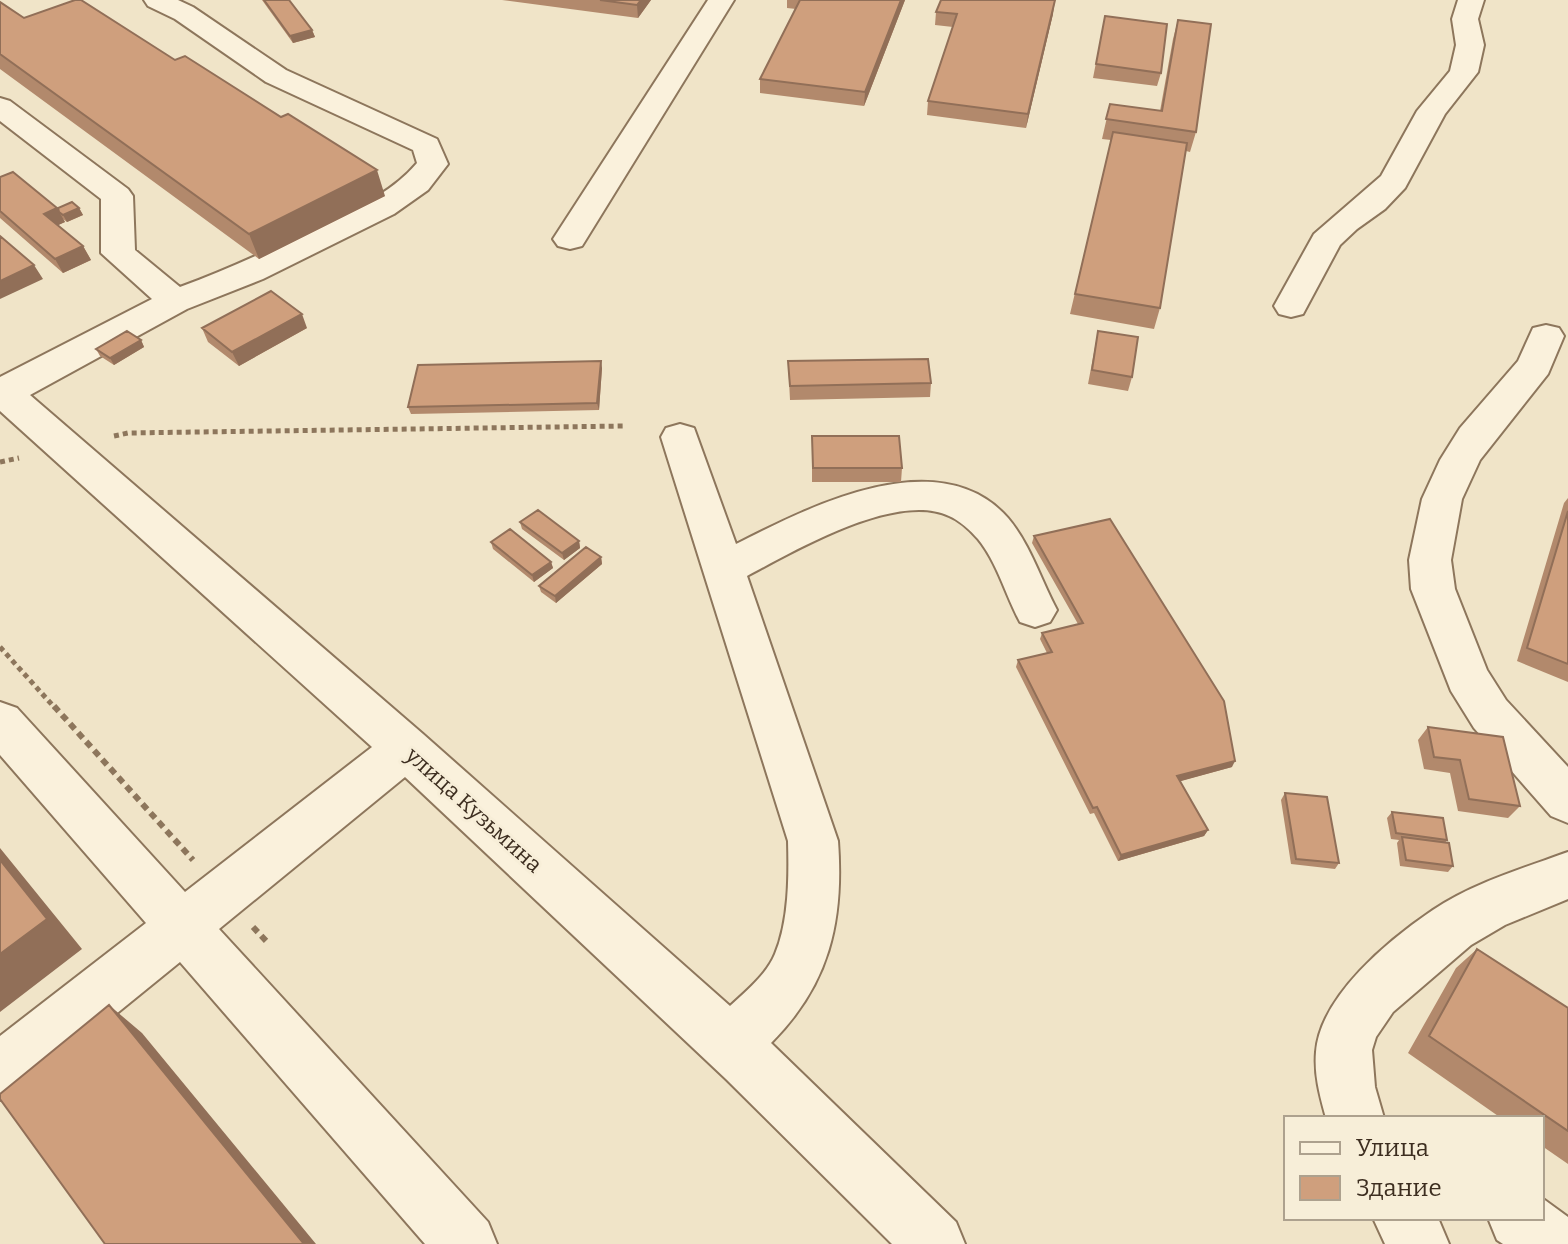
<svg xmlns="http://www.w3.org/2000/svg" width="1568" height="1244" font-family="Bitter,serif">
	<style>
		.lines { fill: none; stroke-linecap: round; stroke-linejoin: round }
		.minor-casing { stroke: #8d765c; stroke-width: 4 }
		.path-far1 { stroke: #8d765c; stroke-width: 5; stroke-dasharray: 5 4; stroke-linecap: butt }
		.path { stroke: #8d765c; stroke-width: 6; stroke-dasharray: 7 5; stroke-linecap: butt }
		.minor { fill: #faf1dc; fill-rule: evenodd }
		.wall { fill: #b2896c }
		.shaded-wall { fill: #916f58 }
		.building { fill: #cf9f7d; stroke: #916f58; stroke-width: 2 }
		.labels { text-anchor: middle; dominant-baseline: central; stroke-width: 6; stroke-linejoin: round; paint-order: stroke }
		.street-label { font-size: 22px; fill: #3d2e20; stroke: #f7eed8 }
	</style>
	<rect width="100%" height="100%" fill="#f0e4c8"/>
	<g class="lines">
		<g class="minor-casing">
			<path id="minor" d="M 144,0 L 178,0 L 193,7 L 286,70 L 437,139 L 448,164 L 428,190 L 394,214 L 263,279 L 187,309 L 30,395 L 423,734 L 730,1006 C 746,991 767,974 775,954 C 789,921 789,876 788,841 L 661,437 L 666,428 L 680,424 L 694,428 L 736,544 C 809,507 939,440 1008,518 C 1030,544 1041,580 1057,610 L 1050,622 L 1035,627 L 1020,622 C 1006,596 997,562 978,539 C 971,531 959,520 949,516 C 896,491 794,551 747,576 L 838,841 C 844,922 829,985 771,1043 L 956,1222 L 965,1244 L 892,1244 L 726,1079 L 405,777 L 219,929 L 488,1222 L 497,1244 L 425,1244 L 180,962 L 20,1092 L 0,1100 L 0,1036 L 146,923 L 0,755 L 0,702 L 17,708 L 185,892 L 372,747 L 0,411 L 0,377 L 152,299 L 101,253 L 101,199 L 0,121 L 0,98 L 10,101 L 128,189 L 133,196 L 135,250 L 180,287 C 226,270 270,250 314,228 C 351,210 390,195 417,163 L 413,150 L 266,82 L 175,19 L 148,6 Z
				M 708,0 L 734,0 L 582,246 L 570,249 L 558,246 L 553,239 Z
				M 1458,0 L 1484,0 L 1478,19 L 1484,45 L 1478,72 L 1445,114 L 1405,188 L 1385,209 L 1357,229 L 1340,245 L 1303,314 L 1291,317 L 1279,314 L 1274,306 L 1314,234 L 1381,176 L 1417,111 L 1450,71 L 1456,45 L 1452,19 Z
				M 1546,325 L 1559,328 L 1564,336 L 1548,374 L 1480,460 L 1462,499 L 1451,560 L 1455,589 L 1487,670 L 1506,700 L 1568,767 L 1568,823 L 1551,816 L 1474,728 L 1451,691 L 1411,589 L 1409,560 L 1422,499 L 1440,460 L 1460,428 L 1518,361 L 1533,328 Z
				M 1568,852 L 1568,899 L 1505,925 L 1471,945 L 1393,1012 L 1376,1037 L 1372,1050 L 1375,1087 L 1384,1118 L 1326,1118 C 1320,1096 1314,1075 1316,1052 C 1320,996 1390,939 1433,910 C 1473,883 1524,868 1568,852 Z
				M 1542,1198 L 1568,1217 L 1568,1244 L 1503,1244 L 1497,1240 L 1488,1218 L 1542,1218 Z
				M 1373,1218 L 1438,1218 L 1449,1244 L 1385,1244 Z"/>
		</g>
		<path class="path-far1" d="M 114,436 L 128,433 L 624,426
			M 0,462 L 19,458
			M 0,647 L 55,708"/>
		<path class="path" d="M 54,706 L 193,860
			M 253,927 L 269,944"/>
		<use href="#minor" class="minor"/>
	</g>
	<path class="wall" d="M 262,0 L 289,0 L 312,30 L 315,37 L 293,43 Z
		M 502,0 L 651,0 L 638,18 Z
		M 787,0 L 905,0 L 864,106 L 760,93 L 760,79 L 796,9 L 787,8 Z
		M 0,2 L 24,18 L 385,196 L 259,259 L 0,69 Z
		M 936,12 L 1053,14 L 1026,128 L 927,115 L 928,101 L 953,27 L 935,25 Z
		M 1105,16 L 1161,73 L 1157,86 L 1093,78 Z
		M 1178,20 L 1196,132 L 1190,152 L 1186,151 L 1160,308 L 1154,329 L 1070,314 L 1111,140 L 1102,139 L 1110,104 L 1160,111 L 1173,39 Z
		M 0,177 L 58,208 L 79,208 L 83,215 L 67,222 L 63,219 L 65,222 L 58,225 L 83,246 L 91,260 L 63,273 L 0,218 Z
		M 202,328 L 307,328 L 239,366 L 208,342 Z
		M 1098,331 L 1132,377 L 1128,391 L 1088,384 Z
		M 141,340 L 144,347 L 114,365 L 100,356 L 96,349 Z
		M 788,361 L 931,383 L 930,397 L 790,400 Z
		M 602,368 L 599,410 L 411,414 L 408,407 Z
		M 812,436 L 902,468 L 901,482 L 812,482 Z
		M 1568,498 L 1568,682 L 1517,661 L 1564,503 Z
		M 520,522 L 579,541 L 580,548 L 564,560 L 522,529 Z
		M 1034,536 L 1232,767 L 1180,781 L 1208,830 L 1204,836 L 1118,861 L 1094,813 L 1090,814 L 1016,667 L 1018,660 L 1047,653 L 1040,639 L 1042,633 L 1078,624 L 1032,543 Z
		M 491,542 L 551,562 L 553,568 L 534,582 L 493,549 Z
		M 601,557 L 602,564 L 556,603 L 541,592 L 539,586 Z
		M 1428,727 L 1520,806 L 1508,818 L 1458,811 L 1450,773 L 1424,769 L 1418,740 Z
		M 1285,793 L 1339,863 L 1335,869 L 1291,864 L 1281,800 Z
		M 1392,812 L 1447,840 L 1445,843 L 1453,866 L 1448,872 L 1400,866 L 1397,843 L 1399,840 L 1391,839 L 1387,818 Z
		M 1477,949 L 1568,1008 L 1568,1164 L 1542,1146 L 1542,1118 L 1501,1118 L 1408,1053 L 1456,968 Z"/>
	<path class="shaded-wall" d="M 641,0 L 651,0 L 638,18 L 637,5 Z
		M 901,0 L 905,0 L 864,106 L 865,92 Z
		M 1055,0 L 1053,14 L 1026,128 L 1028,114 Z
		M 312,30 L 315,37 L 293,43 L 290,36 Z
		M 377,170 L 385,196 L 259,259 L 249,234 Z
		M 57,208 L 65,222 L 52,228 L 44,214 Z
		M 79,208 L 83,215 L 67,222 L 63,215 Z
		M 83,246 L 91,260 L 63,273 L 55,259 Z
		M 34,265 L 43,279 L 0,299 L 0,281 Z
		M 302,314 L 307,328 L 239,366 L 232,352 Z
		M 141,340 L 144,347 L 114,365 L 110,358 Z
		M 601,361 L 602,368 L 599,410 L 597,403 Z
		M 579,541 L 580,548 L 564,560 L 562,553 Z
		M 601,557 L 602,564 L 556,603 L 555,596 Z
		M 551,562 L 553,568 L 534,582 L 532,575 Z
		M 1235,761 L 1232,767 L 1174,783 L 1177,776 Z
		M 1208,830 L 1204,836 L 1118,861 L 1121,855 Z
		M 0,848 L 82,949 L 0,1012 Z
		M 109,1005 L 142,1033 L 316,1244 L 304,1244 Z"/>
	<path class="building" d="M 75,0 L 81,0 L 175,60 L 185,56 L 281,117 L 288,114 L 377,170 L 249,234 L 0,54 L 0,2 L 24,18 Z
		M 264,0 L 289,0 L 312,30 L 290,36 Z
		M 600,0 L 641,0 L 637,5 Z
		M 800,0 L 901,0 L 865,92 L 760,79 Z
		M 941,0 L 1055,0 L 1028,114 L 928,101 L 957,14 L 936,12 Z
		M 1105,16 L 1167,24 L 1161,73 L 1096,64 Z
		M 1178,20 L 1211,24 L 1196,132 L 1106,119 L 1110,104 L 1162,111 Z
		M 1113,132 L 1187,143 L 1160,308 L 1075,294 Z
		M 13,172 L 57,208 L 44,214 L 83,246 L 55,259 L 0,211 L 0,177 Z
		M 72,202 L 79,208 L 63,215 L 59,212 L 58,208 Z
		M 0,236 L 34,265 L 0,281 Z
		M 271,291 L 302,314 L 232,352 L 202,328 Z
		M 127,331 L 141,340 L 110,358 L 96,349 Z
		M 1098,331 L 1138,337 L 1132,377 L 1092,370 Z
		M 928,359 L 931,383 L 790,386 L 788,361 Z
		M 601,361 L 597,403 L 408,407 L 418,365 Z
		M 812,436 L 899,436 L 902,468 L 813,468 Z
		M 538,510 L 579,541 L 562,553 L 520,522 Z
		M 1568,511 L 1568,664 L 1527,648 Z
		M 1110,519 L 1224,701 L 1235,761 L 1177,776 L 1208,830 L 1121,855 L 1097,807 L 1093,808 L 1018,660 L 1052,652 L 1042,633 L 1083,623 L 1034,536 Z
		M 510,529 L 551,562 L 532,575 L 491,542 Z
		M 586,547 L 601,557 L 555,596 L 539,586 Z
		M 1428,727 L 1503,737 L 1520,806 L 1469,799 L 1460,760 L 1434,757 Z
		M 1285,793 L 1327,797 L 1339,863 L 1296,859 Z
		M 1392,812 L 1443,818 L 1447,840 L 1396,833 Z
		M 1402,837 L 1449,843 L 1453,866 L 1406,860 Z
		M 0,860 L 47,919 L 0,954 Z
		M 1477,949 L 1568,1008 L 1568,1131 L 1429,1036 Z
		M 109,1005 L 304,1244 L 105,1244 L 0,1099 L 0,1094 Z"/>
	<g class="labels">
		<g class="street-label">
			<text transform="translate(474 810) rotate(42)">улица Кузьмина</text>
		</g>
	</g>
	<rect x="1284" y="1116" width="260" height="104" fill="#f7eed8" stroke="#ada18e" stroke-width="2"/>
	<rect x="1300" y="1142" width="40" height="12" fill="#faf1dc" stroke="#ada18e" stroke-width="2"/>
	<text x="1356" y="1156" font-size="24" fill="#3d2e20">Улица</text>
	<rect x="1300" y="1176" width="40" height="24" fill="#cf9f7d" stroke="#ada18e" stroke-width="2"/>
	<text x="1356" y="1196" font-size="24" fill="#3d2e20">Здание</text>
</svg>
